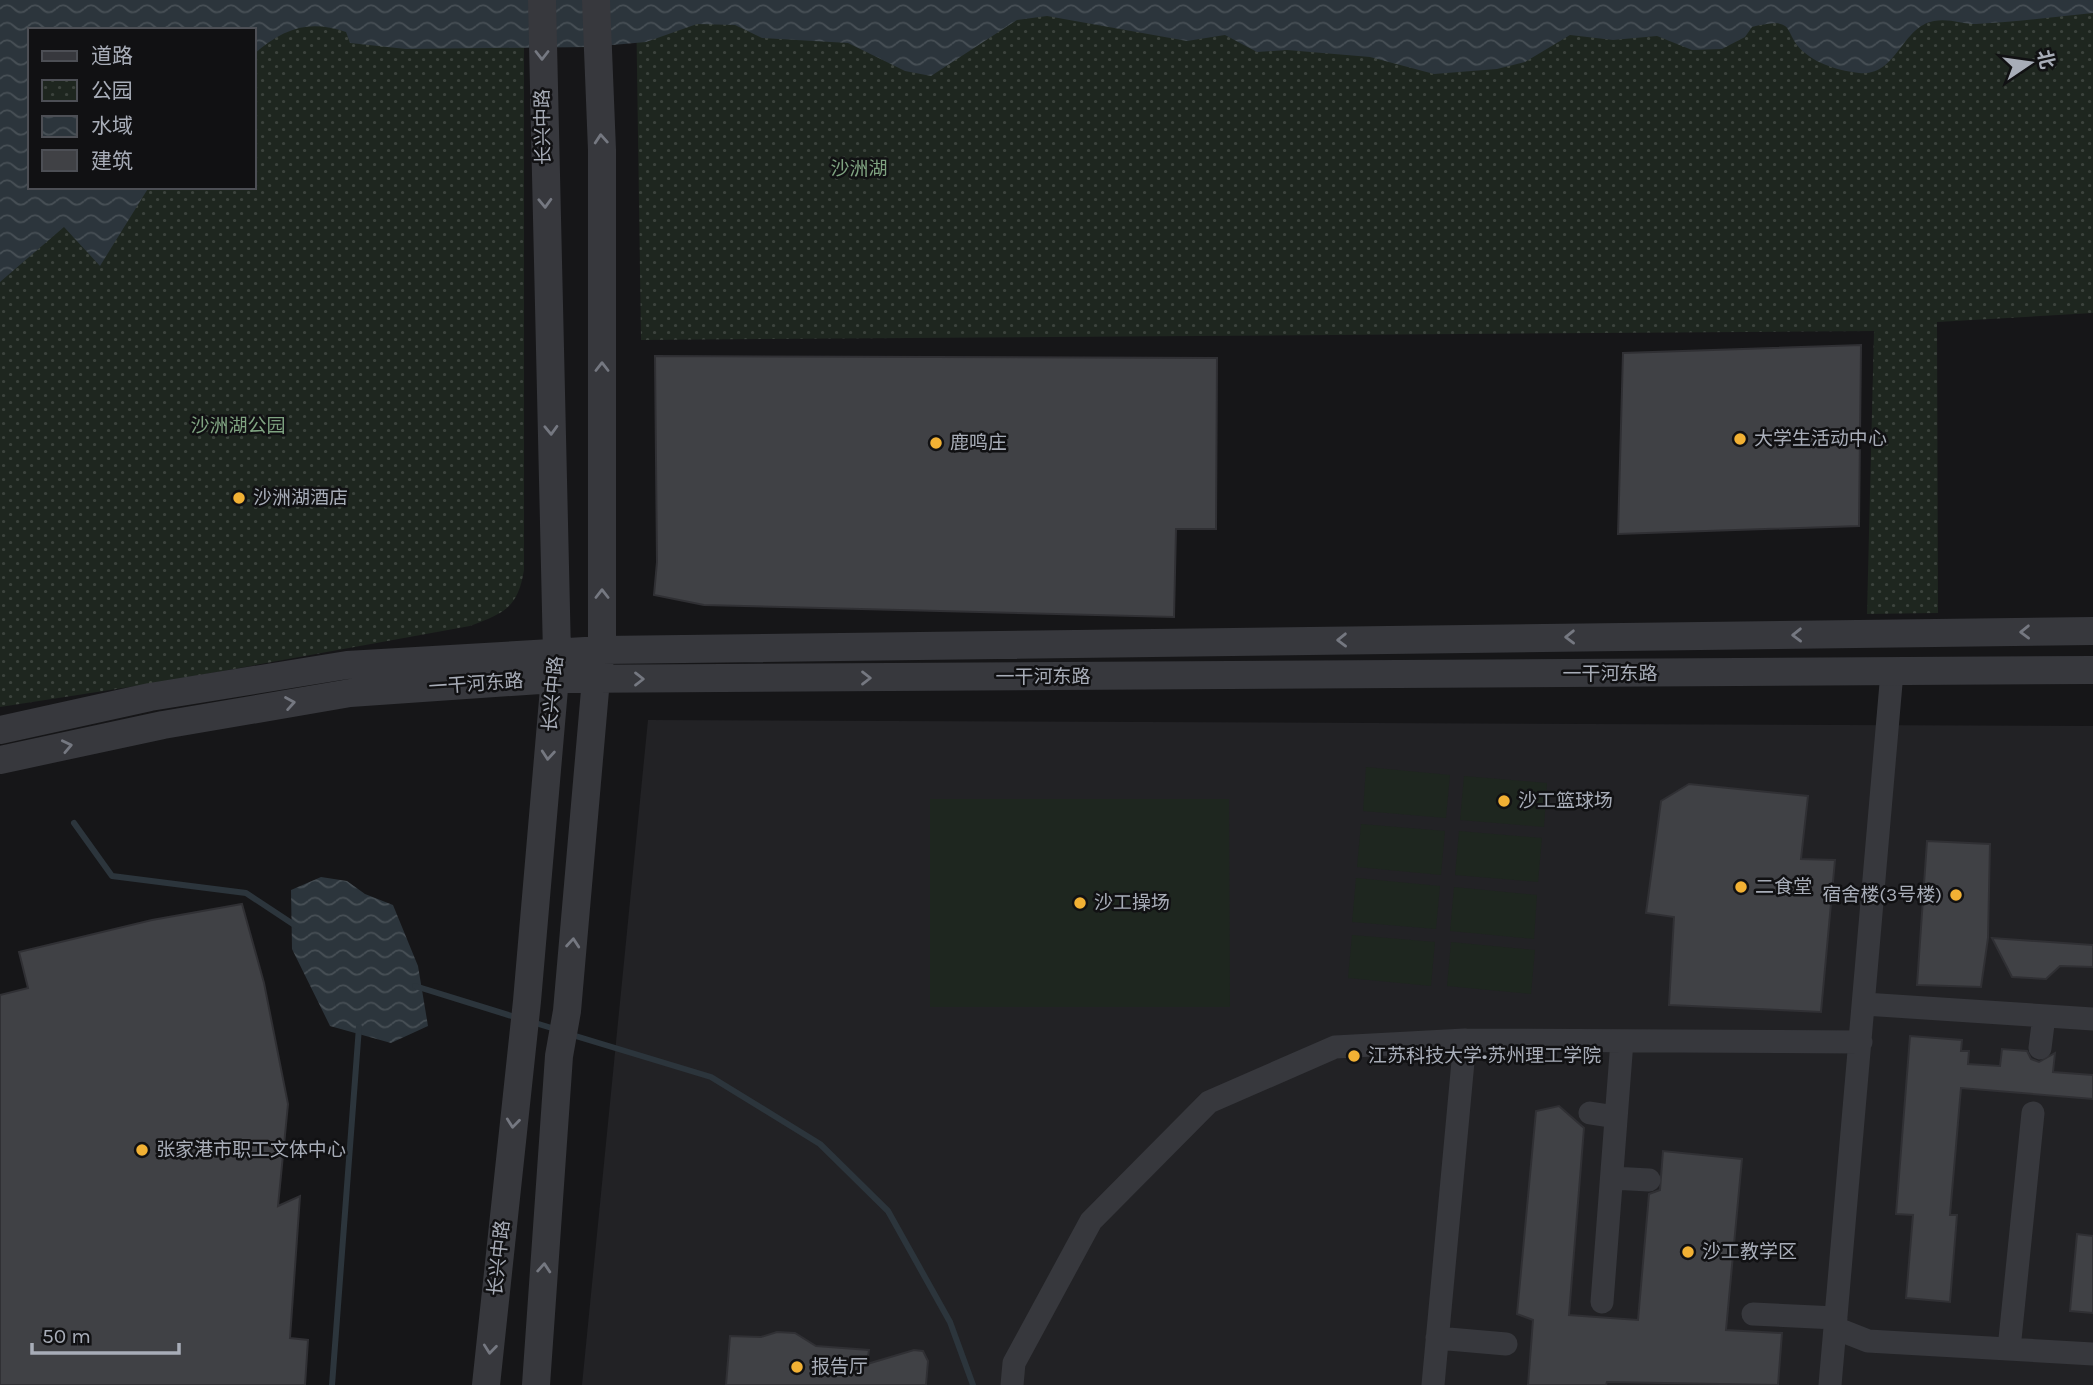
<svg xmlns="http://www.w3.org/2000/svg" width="2093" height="1385" font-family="Karla,'Noto Sans SC',sans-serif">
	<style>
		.built { fill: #222225 }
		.green { fill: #1e261f }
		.park { fill: url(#park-dots); fill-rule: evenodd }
		.water { fill: url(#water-waves) }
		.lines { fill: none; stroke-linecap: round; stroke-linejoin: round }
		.stream { stroke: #2c353c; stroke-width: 6 }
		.building { fill: #404145; stroke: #303034; stroke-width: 2 }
		.minor { stroke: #37383d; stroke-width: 23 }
		.tertiary { stroke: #37383d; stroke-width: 28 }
		.oneway { stroke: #757881 }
		.poi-dot { fill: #f2b134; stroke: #111113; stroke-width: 2.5 }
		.labels { text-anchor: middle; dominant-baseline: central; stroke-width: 5; stroke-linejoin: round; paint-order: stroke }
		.street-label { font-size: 19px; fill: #a8adb8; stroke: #111113 }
		.park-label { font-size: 19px; fill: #7fa381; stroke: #111113 }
		.poi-label { font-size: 19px; fill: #a8adb8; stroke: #111113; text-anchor: start }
	</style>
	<defs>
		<pattern id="park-dots" width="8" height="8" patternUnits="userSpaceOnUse" patternTransform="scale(1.75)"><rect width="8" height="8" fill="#1e261f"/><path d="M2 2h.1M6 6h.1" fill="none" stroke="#3c433d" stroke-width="1.8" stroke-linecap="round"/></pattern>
		<pattern id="water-waves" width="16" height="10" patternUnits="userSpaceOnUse" patternTransform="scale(1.75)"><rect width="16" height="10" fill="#2c353c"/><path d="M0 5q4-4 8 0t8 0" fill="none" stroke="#485056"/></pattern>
	</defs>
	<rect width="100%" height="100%" fill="#161618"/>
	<path class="built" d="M 648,720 L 2093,726 L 2093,1385 L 582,1385 Z"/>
	<path class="green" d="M 1366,767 L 1450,775 L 1446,818 L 1363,811 Z
		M 1464,776 L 1547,783 L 1544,827 L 1460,820 Z
		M 930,799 L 1229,799 L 1230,1007 L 930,1007 Z
		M 1361,824 L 1445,831 L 1441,875 L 1357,867 Z
		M 1459,831 L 1542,838 L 1538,882 L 1455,875 Z
		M 1356,878 L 1440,886 L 1436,929 L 1352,922 Z
		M 1454,887 L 1537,895 L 1534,939 L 1450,931 Z
		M 1352,935 L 1435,942 L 1431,986 L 1348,978 Z
		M 1451,942 L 1535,950 L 1531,994 L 1447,986 Z"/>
	<path class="park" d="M 0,0 L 524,0 L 524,570 C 518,608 504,613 470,626 L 162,682 L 0,707 ZM 30,30 L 254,30 L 254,187 L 30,187 Z
		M 636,0 L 2093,0 L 2093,313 L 1937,322 L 1938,613 L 1867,614 L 1874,331 L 641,340 Z"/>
	<path class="water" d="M 0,0 L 2093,0 L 2093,13 C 2054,17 2015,22 1976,24 C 1963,24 1948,18 1934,21 C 1901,27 1897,77 1859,73 C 1841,71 1819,65 1805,53 C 1781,34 1800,15 1752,27 L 1745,37 L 1722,49 L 1692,50 L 1657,36 L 1613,40 L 1570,35 L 1525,62 L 1497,69 L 1434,74 L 1370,57 L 1287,50 L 1257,52 L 1225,35 L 1187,41 L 1047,16 L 1017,20 L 931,76 L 905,71 L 848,43 L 762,38 L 735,25 L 697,24 L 646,42 L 590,47 L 406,49 L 350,43 L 346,32 C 308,19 283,29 254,54 L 254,30 L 30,30 L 30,187 L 149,187 L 100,266 L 64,227 L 0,282 Z
		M 321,877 L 347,881 L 365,894 L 393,905 L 418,966 L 428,1026 L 391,1043 L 330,1026 L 292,949 L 291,890 Z"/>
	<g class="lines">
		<path class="stream" d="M 74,823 L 112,876 L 246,893 L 296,926
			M 415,986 L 518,1018
			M 532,1022 L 555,1029
			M 569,1034 L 711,1077 L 820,1144 L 888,1211 L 950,1322 L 973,1385
			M 332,1385 L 359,1027"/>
	</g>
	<path class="building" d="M 1861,345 L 1859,526 L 1618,534 L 1623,353 Z
		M 655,356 L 1217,358 L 1216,529 L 1176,529 L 1174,617 L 704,605 L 654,595 L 657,562 Z
		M 1689,784 L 1808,796 L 1801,859 L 1835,860 L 1821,1012 L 1669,1005 L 1674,917 L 1646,913 L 1661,801 Z
		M 1927,841 L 1990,844 L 1988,938 L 1981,987 L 1917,985 Z
		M 242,904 L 264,983 L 288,1104 L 278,1206 L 300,1196 L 290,1338 L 308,1340 L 305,1385 L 0,1385 L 0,995 L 28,988 L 19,952 L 152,920 Z
		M 1992,938 L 2093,945 L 2093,967 L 2060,966 L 2046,979 L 2012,977 Z
		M 1910,1036 L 1962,1040 L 1961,1051 L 1969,1051 L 1968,1064 L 2000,1066 L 2002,1049 L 2027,1051 L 2031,1059 L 2039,1062 L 2055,1053 L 2053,1072 L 2093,1075 L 2093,1099 L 1961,1088 L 1950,1215 L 1957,1215 L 1950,1302 L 1906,1298 L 1913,1215 L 1896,1214 Z
		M 1559,1106 L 1584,1128 L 1569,1315 L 1638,1320 L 1649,1194 L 1660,1190 L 1663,1151 L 1742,1159 L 1726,1330 L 1782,1333 L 1778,1385 L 1607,1382 L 1606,1385 L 1528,1385 L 1533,1320 L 1517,1314 L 1536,1111 Z
		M 2077,1234 L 2093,1236 L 2093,1313 L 2070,1311 Z
		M 777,1332 L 795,1333 L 816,1346 L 869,1350 L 867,1364 L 914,1350 L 923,1351 L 928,1361 L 926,1385 L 726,1385 L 730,1336 L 761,1337 Z"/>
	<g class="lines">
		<path class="minor" d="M 1864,1004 L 2093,1019
			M 2040,1048 L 2044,1016
			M 1590,1113 L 1616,1117
			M 1612,1178 L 1649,1180
			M 1602,1302 L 1622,1041
			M 1753,1314 L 1836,1318
			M 1835,1328 L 1868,1341 L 2093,1354
			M 1437,1338 L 1506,1344
			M 2009,1349 L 2033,1113
			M 1012,1385 L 1014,1363 L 1091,1221 L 1209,1102 L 1335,1047 L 1465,1040 L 1861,1042
			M 1433,1385 L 1465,1040
			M 1830,1385 L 1892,672"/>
		<path class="tertiary" d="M 0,730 L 150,697 L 347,665 L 602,650 L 2093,631
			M 0,760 L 163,725 L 350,693 L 555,679 L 2093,670
			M 486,1385 L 527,1001 L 557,654 L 542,0
			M 536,1385 L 559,1056 L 567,1011 L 596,679 L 602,650 L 602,150 L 596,0"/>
	</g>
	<defs><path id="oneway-chevron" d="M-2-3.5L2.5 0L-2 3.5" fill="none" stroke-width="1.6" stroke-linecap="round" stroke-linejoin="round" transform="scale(1.75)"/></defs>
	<g class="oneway">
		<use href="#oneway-chevron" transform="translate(542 55) rotate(90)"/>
		<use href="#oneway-chevron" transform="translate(601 139) rotate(-94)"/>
		<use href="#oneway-chevron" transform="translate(545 203) rotate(88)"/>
		<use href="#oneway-chevron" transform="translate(602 367) rotate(-90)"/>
		<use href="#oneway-chevron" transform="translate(551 430) rotate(88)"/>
		<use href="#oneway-chevron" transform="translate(602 594) rotate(-90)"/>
		<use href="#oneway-chevron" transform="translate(2025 632) rotate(179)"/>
		<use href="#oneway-chevron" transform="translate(1797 635) rotate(179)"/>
		<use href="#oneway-chevron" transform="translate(1570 637) rotate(179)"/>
		<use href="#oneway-chevron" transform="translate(1342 640) rotate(179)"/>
		<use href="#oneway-chevron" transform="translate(866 678)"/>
		<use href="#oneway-chevron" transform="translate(639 679)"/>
		<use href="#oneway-chevron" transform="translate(290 703) rotate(-10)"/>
		<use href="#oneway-chevron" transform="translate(67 746) rotate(-12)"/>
		<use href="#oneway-chevron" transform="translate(548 755) rotate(95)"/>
		<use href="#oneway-chevron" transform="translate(573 943) rotate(-85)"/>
		<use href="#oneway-chevron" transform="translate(513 1123) rotate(96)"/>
		<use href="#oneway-chevron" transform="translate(544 1268) rotate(-86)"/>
		<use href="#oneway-chevron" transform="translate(490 1349) rotate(96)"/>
	</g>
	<g class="poi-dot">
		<circle cx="1740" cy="439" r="7"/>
		<circle cx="936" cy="443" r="7"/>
		<circle cx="239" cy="498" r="7"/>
		<circle cx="1504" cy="801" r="7"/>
		<circle cx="1741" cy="887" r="7"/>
		<circle cx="1956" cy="895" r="7"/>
		<circle cx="1080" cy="903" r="7"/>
		<circle cx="1354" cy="1056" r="7"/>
		<circle cx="142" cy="1150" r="7"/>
		<circle cx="1688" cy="1252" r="7"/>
		<circle cx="797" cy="1367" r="7"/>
	</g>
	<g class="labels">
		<g class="street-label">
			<text transform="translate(543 127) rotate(-91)">长兴中路</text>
			<text x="1610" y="674">一干河东路</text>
			<text x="1043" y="677">一干河东路</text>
			<text transform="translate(476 684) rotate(-4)">一干河东路</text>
			<text transform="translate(553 694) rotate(-85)">长兴中路</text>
			<text transform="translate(499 1258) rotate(-84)">长兴中路</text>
		</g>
		<g class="park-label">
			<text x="859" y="169">沙洲湖</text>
			<text x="238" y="426">沙洲湖公园</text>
		</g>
		<g class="poi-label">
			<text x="1754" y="439">大学生活动中心</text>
			<text x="950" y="443">鹿鸣庄</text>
			<text x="253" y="498">沙洲湖酒店</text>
			<text x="1518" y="801">沙工篮球场</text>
			<text x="1755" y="887">二食堂</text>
			<text x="1942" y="895" text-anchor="end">宿舍楼(3号楼)</text>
			<text x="1094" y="903">沙工操场</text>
			<text x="1368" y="1056">江苏科技大学•苏州理工学院</text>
			<text x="156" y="1150">张家港市职工文体中心</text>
			<text x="1702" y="1252">沙工教学区</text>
			<text x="811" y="1367">报告厅</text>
		</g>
	</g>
	<rect x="28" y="28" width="228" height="161" fill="#111113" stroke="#4d4f55" stroke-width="2"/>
	<rect x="42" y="51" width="35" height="10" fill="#37383d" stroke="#4d4f55" stroke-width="2"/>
	<text x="91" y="63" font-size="21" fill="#a8adb8">道路</text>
	<rect x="42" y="80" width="35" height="21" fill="url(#park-dots)" stroke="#4d4f55" stroke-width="2"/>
	<text x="91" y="98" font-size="21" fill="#a8adb8">公园</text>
	<rect x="42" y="116" width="35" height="21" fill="url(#water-waves)" stroke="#4d4f55" stroke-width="2"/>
	<text x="91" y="133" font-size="21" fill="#a8adb8">水域</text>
	<rect x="42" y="150" width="35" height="21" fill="#404145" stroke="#4d4f55" stroke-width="2"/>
	<text x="91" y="168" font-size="21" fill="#a8adb8">建筑</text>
	<g transform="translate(2030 63) rotate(77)" stroke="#111113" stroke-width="5" paint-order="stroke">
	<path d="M0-5L12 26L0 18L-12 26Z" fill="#a8adb8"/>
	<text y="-10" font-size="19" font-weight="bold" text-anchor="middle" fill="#a8adb8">北</text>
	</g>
	<path d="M32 1343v10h147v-10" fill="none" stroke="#a8adb8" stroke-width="3.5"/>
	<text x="42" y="1343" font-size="21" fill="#a8adb8" stroke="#111113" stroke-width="5" paint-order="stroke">50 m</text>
</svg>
